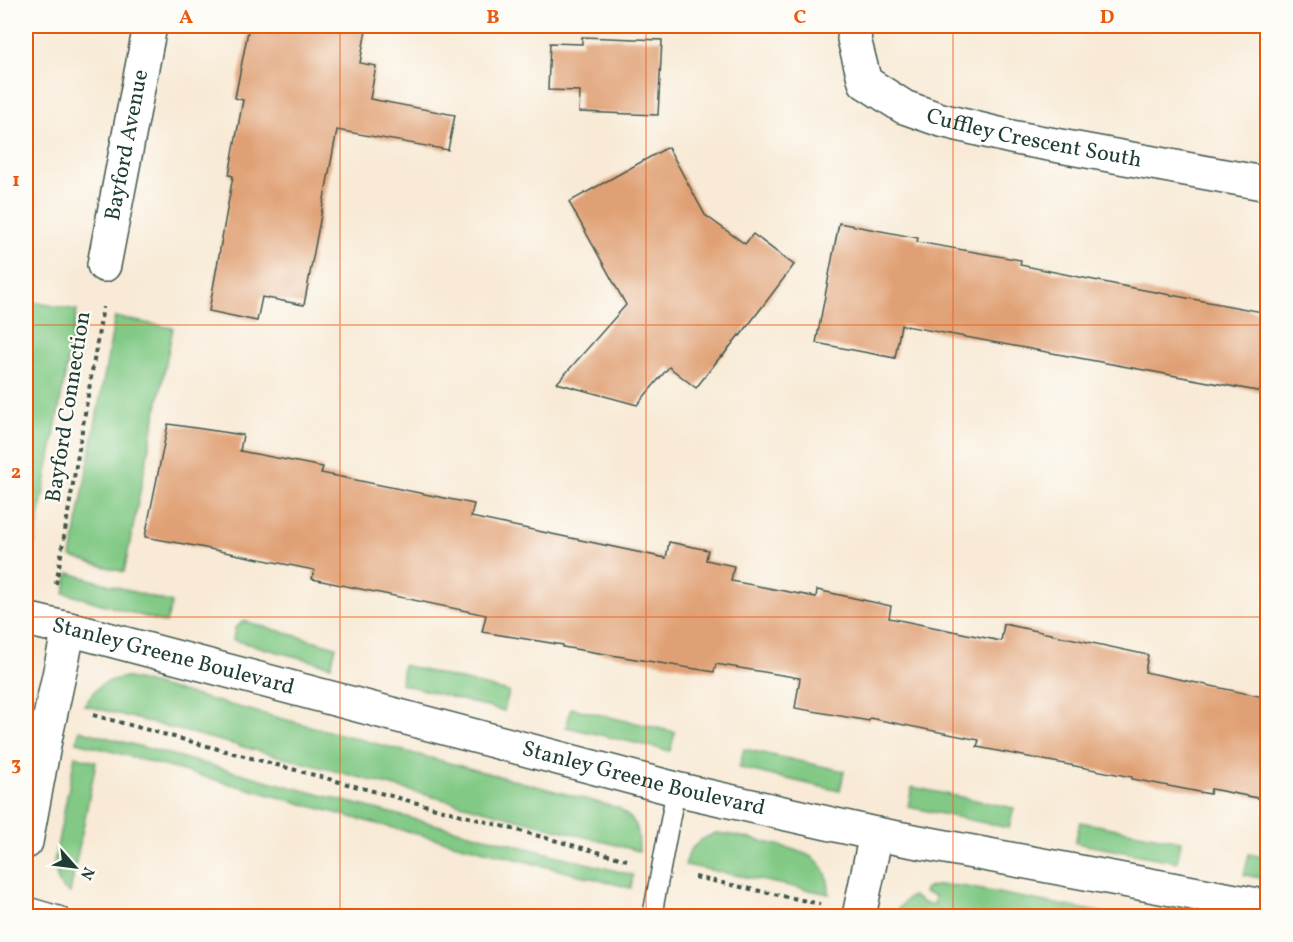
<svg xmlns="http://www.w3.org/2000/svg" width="1293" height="942" font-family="Vollkorn,serif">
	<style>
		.green { fill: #81c985; stroke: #50835c; stroke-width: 1.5 }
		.building { fill: #e0a075 }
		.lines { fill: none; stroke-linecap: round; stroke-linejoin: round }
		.lane-casing { stroke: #40574c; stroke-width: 21 }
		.street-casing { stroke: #40574c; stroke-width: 36 }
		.path { stroke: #40574c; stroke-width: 4; stroke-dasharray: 4.5 4.5; stroke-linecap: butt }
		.lane { stroke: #fff; stroke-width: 18 }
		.street { stroke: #fff; stroke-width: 33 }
		.grid { fill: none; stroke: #e8590c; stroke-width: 1.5; stroke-opacity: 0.55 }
		.labels { text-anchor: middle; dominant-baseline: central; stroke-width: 4.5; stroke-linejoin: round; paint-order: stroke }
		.street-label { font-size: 22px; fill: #1f3d34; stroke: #fdfcf7 }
		.neatline { fill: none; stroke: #e8590c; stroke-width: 2 }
		.grid-label { font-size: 20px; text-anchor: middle; font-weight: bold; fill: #e8590c }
	</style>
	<rect width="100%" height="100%" fill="#fdfcf7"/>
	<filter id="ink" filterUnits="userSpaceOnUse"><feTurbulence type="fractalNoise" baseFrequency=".0167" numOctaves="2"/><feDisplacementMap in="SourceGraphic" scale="12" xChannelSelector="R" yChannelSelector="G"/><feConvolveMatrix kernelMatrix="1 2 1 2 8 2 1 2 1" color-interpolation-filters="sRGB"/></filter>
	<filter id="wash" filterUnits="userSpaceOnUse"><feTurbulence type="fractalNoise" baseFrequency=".008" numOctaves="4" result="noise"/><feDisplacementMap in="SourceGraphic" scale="24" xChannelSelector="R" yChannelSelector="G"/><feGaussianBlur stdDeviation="1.35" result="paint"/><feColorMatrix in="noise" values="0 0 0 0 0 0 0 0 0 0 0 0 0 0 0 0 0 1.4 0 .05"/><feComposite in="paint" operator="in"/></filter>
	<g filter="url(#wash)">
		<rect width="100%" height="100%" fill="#f8ead6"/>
		<path class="green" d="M 28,301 L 77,310 L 34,545 L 26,543 L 26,314 Z
			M 115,317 L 173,328 L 124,572 L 71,557 Z
			M 69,573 L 172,603 L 166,623 L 64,593 Z
			M 244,621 L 336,647 L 331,666 L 233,640 L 235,628 Z
			M 403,665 L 509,692 L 504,711 L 401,684 Z
			M 125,677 L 619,808 C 638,823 639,827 639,851 L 84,705 C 98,685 100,682 125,677 Z
			M 571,708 L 675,732 L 670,751 L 566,727 Z
			M 79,730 L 336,799 L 633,875 L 631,888 L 354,818 L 77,742 Z
			M 744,749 L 844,771 L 840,791 L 739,768 Z
			M 75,756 L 96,762 L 70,893 L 62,888 L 58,881 L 54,862 Z
			M 912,787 L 1014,808 L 1009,828 L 908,807 Z
			M 1080,822 L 1181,841 L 1177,862 L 1075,843 Z
			M 715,833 C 733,834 805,849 816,860 C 827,869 829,881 829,894 L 685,865 L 690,850 L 701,840 Z
			M 1249,854 L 1267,858 L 1267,879 L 1244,875 Z
			M 940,885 L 961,886 L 1119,916 L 923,916 L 896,911 L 907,899 L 912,896 L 923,903 L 934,905 L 935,896 L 924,893 L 926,888 Z"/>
		<g id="blocks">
			<path class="building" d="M 249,26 L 343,26 L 366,30 L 360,63 L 376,66 L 370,99 L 455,115 L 448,150 L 337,130 L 304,305 L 262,297 L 257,321 L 209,311 L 233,176 L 229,175 L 243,100 L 235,98 Z
				M 582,37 L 662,40 L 658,115 L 579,112 L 580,91 L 548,90 L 550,43 L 582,44 Z
				M 668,147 L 705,215 L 745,244 L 753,234 L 794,265 L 740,336 L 739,335 L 722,357 L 721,356 L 696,388 L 669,367 L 637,405 L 557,383 L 626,305 L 569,202 Z
				M 839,223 L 918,238 L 917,242 L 1021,260 L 1020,265 L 1128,287 L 1268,313 L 1268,393 L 901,325 L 895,358 L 816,343 Z
				M 168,424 L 243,435 L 240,451 L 323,467 L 321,473 L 474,504 L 471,517 L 666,558 L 669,542 L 708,550 L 706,560 L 734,566 L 731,581 L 816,597 L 817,590 L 891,606 L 889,618 L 1001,641 L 1004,624 L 1148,655 L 1145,672 L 1268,698 L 1268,800 L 1211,789 L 1210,794 L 1132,779 L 1132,777 L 977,747 L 979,740 L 870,718 L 869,721 L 795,708 L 800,678 L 716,664 L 714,672 L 563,647 L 563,645 L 482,632 L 486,615 L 312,579 L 314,570 L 195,546 L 145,537 Z"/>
		</g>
	</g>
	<g filter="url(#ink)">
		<use href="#blocks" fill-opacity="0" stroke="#40574c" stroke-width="1.5"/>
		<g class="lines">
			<g class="lane-casing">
				<path id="lane" d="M 26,906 L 60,916
					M 652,916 L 676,789"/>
			</g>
			<g class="street-casing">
				<g id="street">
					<path id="s1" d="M 856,26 L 854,39 L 865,82 L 904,107 L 941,120 L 1011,137 L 1268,184"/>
					<path id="s2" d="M 104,265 L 150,26"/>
					<path id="s3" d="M 26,619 L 69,629 L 676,789 L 876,834 L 1268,907"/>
					<path d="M 26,842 L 45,740 L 69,629"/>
					<path d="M 859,916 L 876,834"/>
				</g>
			</g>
			<path class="path" d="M 56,584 L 103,307
				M 93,715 L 627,860
				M 695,877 L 820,904"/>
			<use href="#lane" class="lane"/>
			<use href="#street" class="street"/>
		</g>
	</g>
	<path class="grid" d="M 340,26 L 340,916M 646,26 L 646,916M 953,26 L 953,916M 26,325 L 1268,325M 26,617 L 1268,617"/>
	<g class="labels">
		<g class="street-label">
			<text stroke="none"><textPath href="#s1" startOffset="238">Cuffley Crescent South</textPath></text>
			<text stroke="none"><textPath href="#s2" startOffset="122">Bayford Avenue</textPath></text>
			<text transform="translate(69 407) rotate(-81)">Bayford Connection</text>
			<text stroke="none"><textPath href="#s3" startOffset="152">Stanley Greene Boulevard</textPath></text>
			<text stroke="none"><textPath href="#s3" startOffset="638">Stanley Greene Boulevard</textPath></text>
		</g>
	</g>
	<rect width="1293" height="942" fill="none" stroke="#fdfcf7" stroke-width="66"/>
	<g transform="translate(75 867) rotate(118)" stroke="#fdfcf7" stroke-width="4.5" paint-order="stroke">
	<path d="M0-4.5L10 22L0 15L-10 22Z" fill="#1f3d34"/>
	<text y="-9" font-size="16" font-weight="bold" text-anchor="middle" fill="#1f3d34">N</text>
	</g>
	<rect x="33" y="33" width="1227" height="876" class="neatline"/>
	<g class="grid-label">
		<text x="186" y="23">A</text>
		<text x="493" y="23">B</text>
		<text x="800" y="23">C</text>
		<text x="1107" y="23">D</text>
		<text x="16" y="186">1</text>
		<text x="16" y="478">2</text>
		<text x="16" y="770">3</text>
	</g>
</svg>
